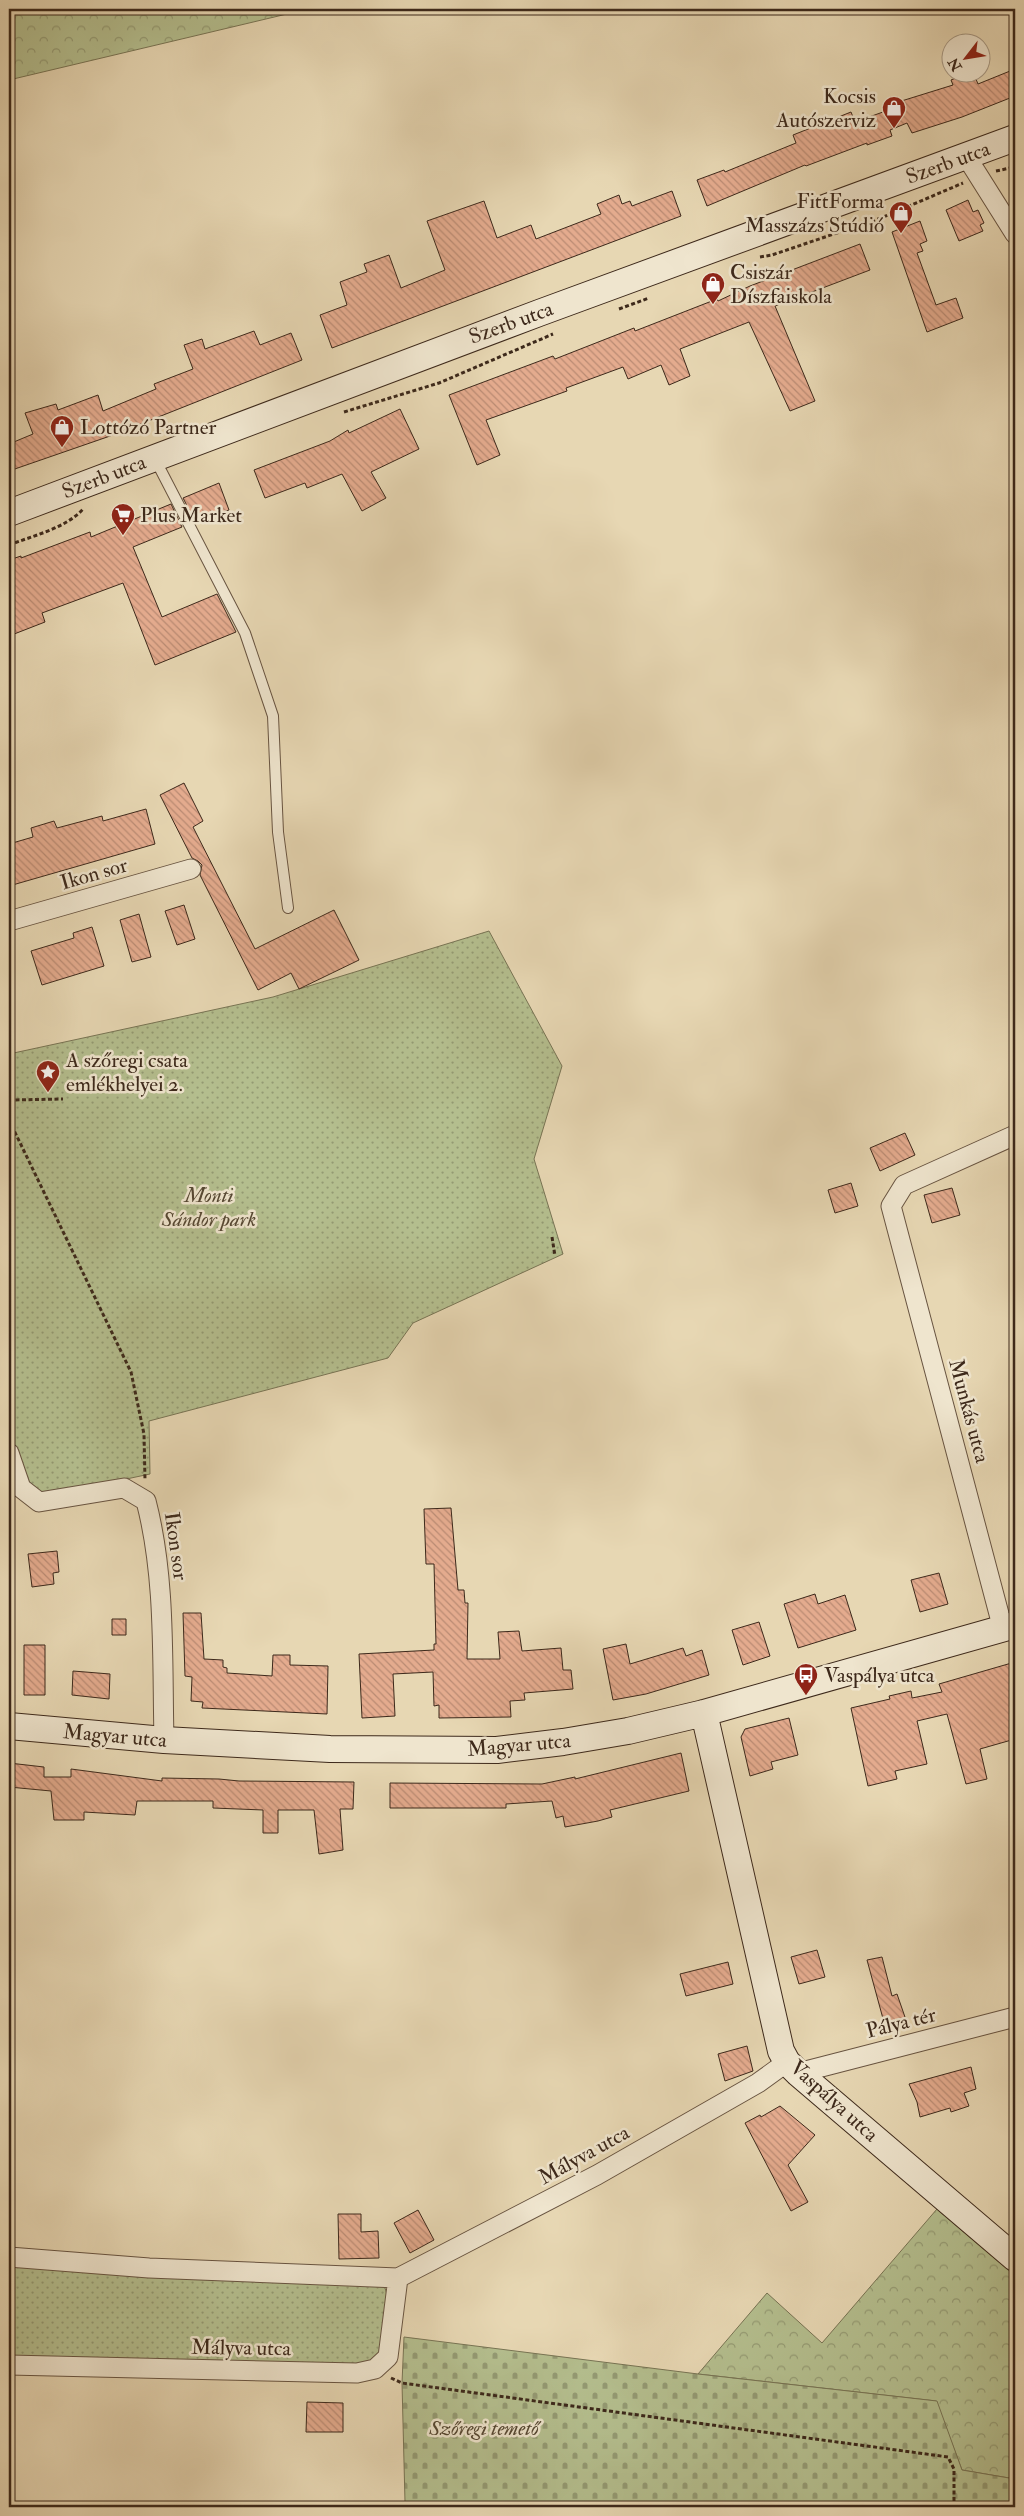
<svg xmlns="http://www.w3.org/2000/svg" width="1024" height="2516" font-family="'IM FELL Double Pica',serif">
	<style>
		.forest { fill: url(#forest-crowns); stroke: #787454 }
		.cemetery { fill: url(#cemetery-stones); stroke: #787454 }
		.park { fill: url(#park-dots); stroke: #787454 }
		.building { fill: url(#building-back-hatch); stroke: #3d291b }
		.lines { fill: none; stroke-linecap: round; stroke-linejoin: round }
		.lane-casing { stroke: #685441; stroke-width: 12 }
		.street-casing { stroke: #685441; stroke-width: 21 }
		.secondary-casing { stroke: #3d291b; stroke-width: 28 }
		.path { stroke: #3d291b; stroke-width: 3; stroke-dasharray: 4 2.5; stroke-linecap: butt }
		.lane { stroke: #efe5ce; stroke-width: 10 }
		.street { stroke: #efe5ce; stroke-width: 19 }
		.secondary { stroke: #efe5ce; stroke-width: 26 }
		.labels { text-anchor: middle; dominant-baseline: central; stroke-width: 5; stroke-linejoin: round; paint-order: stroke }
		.poi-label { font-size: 21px; fill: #3d291b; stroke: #efe5ce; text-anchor: start }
		.street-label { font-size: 21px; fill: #3d291b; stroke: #efe5ce }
		.park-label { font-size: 21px; font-style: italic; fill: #554732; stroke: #efe5ce }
	</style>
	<defs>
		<pattern id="forest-crowns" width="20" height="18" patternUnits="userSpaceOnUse" patternTransform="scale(1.25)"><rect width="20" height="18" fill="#b4be8e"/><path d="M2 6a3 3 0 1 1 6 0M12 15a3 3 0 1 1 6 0" fill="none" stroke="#949a73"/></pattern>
		<pattern id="cemetery-stones" width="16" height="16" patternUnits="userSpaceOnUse" patternTransform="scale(1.25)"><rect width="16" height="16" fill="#b4be8e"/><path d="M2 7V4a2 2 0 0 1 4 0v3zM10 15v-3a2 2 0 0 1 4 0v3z" fill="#949a73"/></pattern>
		<pattern id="park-dots" width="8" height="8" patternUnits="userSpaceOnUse" patternTransform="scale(1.25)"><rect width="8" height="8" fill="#b4be8e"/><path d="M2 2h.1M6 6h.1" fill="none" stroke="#949a73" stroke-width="1.8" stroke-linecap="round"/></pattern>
		<pattern id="building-back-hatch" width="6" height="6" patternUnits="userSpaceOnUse" patternTransform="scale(1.25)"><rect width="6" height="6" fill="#e4ab8e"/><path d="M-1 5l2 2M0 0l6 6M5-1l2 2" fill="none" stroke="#ba8b73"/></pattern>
	</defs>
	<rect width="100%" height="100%" fill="#e7d7b3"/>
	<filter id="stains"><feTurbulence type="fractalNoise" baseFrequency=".004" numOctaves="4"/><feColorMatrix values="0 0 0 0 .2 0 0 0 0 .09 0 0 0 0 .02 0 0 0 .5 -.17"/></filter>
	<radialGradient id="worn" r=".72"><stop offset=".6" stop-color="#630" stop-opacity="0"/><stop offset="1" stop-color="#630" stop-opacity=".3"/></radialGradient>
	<path class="forest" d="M 9,9 L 308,9 L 9,80 Z
		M 937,2209 L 999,2262 L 1015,2243 L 1015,2479 L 962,2470 L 936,2401 L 698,2374 L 767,2293 L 822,2343 Z"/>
	<path class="cemetery" d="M 404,2337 L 698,2374 L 937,2401 L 962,2470 L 1015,2479 L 1015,2507 L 423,2507 L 405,2502 L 402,2383 Z"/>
	<path class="park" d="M 489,931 L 562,1066 L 534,1159 L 563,1254 L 413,1323 L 388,1358 L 149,1421 L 150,1474 L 46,1496 L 28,1486 L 17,1467 L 9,1436 L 9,1054 L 273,997 Z
		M 9,2264 L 375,2282 L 385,2288 L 389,2301 L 381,2356 L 367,2366 L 9,2362 Z"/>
	<path class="building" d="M 1015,69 L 1015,96 L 962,117 L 912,133 L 907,123 L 890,130 L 892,136 L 867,145 L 867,143 L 806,166 L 805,165 L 707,206 L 697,180 L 724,170 L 725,172 L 796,143 L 793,135 L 851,112 L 855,122 L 897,107 L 895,103 L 953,85 L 951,80 L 970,72 L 973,72 L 978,84 Z
		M 672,191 L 681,216 L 332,348 L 320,315 L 347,305 L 340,282 L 367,272 L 364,264 L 389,255 L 401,288 L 445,270 L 427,221 L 484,201 L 497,238 L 531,225 L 536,239 L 601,214 L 597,204 L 619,195 L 622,204 L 630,201 L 632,206 Z
		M 968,200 L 973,212 L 978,210 L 984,223 L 980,225 L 983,231 L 959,241 L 946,210 Z
		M 920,221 L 927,241 L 920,244 L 923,251 L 917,253 L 936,305 L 956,298 L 963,318 L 927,332 L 892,232 Z
		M 860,244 L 870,270 L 775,306 L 815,401 L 790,411 L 749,322 L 680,349 L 690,376 L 669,385 L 661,365 L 628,379 L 623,367 L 566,388 L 567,391 L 486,420 L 500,455 L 477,465 L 449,395 L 553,356 L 555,359 L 634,328 L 635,331 L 717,299 L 718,301 L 750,286 Z
		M 254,331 L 260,345 L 291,333 L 302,360 L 113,435 L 9,471 L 9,444 L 33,434 L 25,413 L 56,404 L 58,410 L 98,395 L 103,411 L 156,389 L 154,384 L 193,369 L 184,345 L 202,339 L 205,349 Z
		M 400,409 L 419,449 L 371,472 L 386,498 L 362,511 L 342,474 L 307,488 L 305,483 L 265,498 L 254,470 L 330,441 L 348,430 L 349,433 Z
		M 219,483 L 229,510 L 196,523 L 183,498 Z
		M 171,504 L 182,527 L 133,547 L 162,617 L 217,594 L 236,632 L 155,665 L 123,583 L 42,613 L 45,622 L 9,636 L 9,560 L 21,556 L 21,558 L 90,532 L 91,537 Z
		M 184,783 L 203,821 L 193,827 L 255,949 L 334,910 L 359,960 L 299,989 L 291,973 L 258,990 L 200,875 L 202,865 L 198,861 L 192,858 L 160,795 Z
		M 146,809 L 155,844 L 9,886 L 9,844 L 33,837 L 31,828 L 54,821 L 57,828 L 102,816 L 103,821 Z
		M 184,905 L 195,939 L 177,945 L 165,911 Z
		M 139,914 L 151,957 L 132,962 L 120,920 Z
		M 92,927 L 104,966 L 42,985 L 31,951 L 74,938 L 73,933 Z
		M 905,1133 L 915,1155 L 880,1171 L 870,1148 Z
		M 851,1183 L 858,1206 L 835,1213 L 828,1190 Z
		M 952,1188 L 960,1215 L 932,1223 L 924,1195 Z
		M 451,1508 L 458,1590 L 464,1590 L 465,1603 L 468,1603 L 467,1659 L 500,1659 L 498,1632 L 519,1631 L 522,1651 L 561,1648 L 563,1670 L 571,1670 L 573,1689 L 524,1693 L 525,1700 L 510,1701 L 511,1717 L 439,1718 L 439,1705 L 434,1706 L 433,1672 L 393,1674 L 395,1716 L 362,1718 L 359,1654 L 434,1650 L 434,1644 L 436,1644 L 434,1564 L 426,1564 L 424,1509 Z
		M 57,1551 L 59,1572 L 53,1573 L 54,1584 L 32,1587 L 28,1554 Z
		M 939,1573 L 948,1604 L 920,1612 L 911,1580 Z
		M 815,1594 L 818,1604 L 845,1595 L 856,1630 L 798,1648 L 784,1604 Z
		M 183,1613 L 201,1613 L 204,1659 L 223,1660 L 223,1667 L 227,1668 L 227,1673 L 272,1676 L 273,1655 L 290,1655 L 290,1665 L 328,1666 L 327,1714 L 202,1708 L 203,1702 L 191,1701 L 192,1677 L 185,1676 Z
		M 112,1619 L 126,1619 L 126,1635 L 112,1635 Z
		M 759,1622 L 770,1656 L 743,1665 L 732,1630 Z
		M 626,1644 L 630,1664 L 683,1648 L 686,1656 L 702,1650 L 709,1675 L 646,1694 L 613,1700 L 603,1649 Z
		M 24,1645 L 45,1645 L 45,1695 L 24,1695 Z
		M 1015,1662 L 1015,1739 L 980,1749 L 987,1779 L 966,1784 L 947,1714 L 917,1721 L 927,1764 L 895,1771 L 897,1779 L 868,1786 L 851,1708 L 890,1699 L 889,1696 L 911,1691 L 912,1698 L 942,1692 L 939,1684 Z
		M 73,1671 L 110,1674 L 109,1699 L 72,1695 Z
		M 789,1718 L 798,1755 L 771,1762 L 773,1769 L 750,1776 L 741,1737 L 745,1729 Z
		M 681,1753 L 689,1791 L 610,1810 L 612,1817 L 598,1821 L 565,1827 L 563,1816 L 556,1818 L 552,1801 L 506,1804 L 506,1808 L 390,1808 L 390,1783 L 542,1784 L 575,1777 L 575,1779 Z
		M 9,1763 L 44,1767 L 44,1777 L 71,1777 L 71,1769 L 162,1781 L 162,1778 L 219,1779 L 239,1781 L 354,1782 L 353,1809 L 340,1809 L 343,1850 L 319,1854 L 314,1810 L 278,1810 L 278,1833 L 263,1833 L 263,1810 L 213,1808 L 213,1801 L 137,1801 L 135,1815 L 84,1812 L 84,1820 L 54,1820 L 51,1791 L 9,1787 Z
		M 817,1950 L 825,1977 L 799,1984 L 791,1957 Z
		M 882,1957 L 892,1996 L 897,1994 L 906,2020 L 885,2026 L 867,1960 Z
		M 728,1962 L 733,1984 L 686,1996 L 680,1974 Z
		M 747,2046 L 753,2071 L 725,2081 L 718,2054 Z
		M 971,2067 L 976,2089 L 964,2093 L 969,2106 L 951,2112 L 950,2108 L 920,2117 L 917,2102 L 909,2084 Z
		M 780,2106 L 815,2135 L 788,2165 L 808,2202 L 791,2211 L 745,2123 L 760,2115 L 761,2117 Z
		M 418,2210 L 434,2240 L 410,2253 L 394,2223 Z
		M 338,2214 L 361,2214 L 361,2232 L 378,2231 L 379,2258 L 339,2259 Z
		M 307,2402 L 343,2403 L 343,2432 L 306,2432 Z"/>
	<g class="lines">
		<g class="lane-casing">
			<path id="lane" d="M 155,459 L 245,633 L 273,716 L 278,832 L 288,908"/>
		</g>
		<g class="street-casing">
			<path id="street" d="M 966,156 L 1015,234
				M 9,921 L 191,869
				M 9,1453 L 21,1488 L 39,1502 L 124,1488 L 146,1501 C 166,1578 162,1661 164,1740
				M 1003,1629 L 891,1206 L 904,1185 L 1015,1135
				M 798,2073 L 1015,2017
				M 9,2257 L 149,2268 L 398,2278
				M 9,2365 L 357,2373 L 375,2369 L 388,2357 L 398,2278 L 597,2175 L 758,2083 L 787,2062"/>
		</g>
		<g class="secondary-casing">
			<path id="secondary" d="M 9,513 L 539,313 L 1015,138
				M 704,1713 L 781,2051 L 787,2062 L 798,2073 L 1015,2258
				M 9,1726 L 164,1740 L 330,1749 L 497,1750 L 563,1742 L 628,1731 L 704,1713 L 1015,1625"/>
		</g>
		<path class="path" d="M 996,171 L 1015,167
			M 760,257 L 772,255 L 881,218 L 963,183
			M 619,309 L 649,298
			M 344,412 L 439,383 L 553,334
			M 9,545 C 32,536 67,528 84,508
			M 9,1100 L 63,1099
			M 9,1120 L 131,1372 L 144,1434 L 145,1480
			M 552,1237 L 555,1256
			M 391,2378 L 402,2383 L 948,2457 L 954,2469 L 954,2507"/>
		<use href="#lane" class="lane"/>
		<use href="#street" class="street"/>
		<use href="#secondary" class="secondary"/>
	</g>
	<defs>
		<g id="shop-pin" transform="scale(1.25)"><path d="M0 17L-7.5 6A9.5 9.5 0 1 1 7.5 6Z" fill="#8f2418" stroke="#efe5ce"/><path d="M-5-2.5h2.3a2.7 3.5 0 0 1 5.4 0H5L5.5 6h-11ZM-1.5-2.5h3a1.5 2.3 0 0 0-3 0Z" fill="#fff"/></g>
		<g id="supermarket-pin" transform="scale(1.25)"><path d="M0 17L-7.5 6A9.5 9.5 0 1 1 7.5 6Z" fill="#8f2418" stroke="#efe5ce"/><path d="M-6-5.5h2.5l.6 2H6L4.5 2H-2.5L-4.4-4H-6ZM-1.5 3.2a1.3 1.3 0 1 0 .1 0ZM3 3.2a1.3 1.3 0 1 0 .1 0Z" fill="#fff"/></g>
		<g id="sight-pin" transform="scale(1.25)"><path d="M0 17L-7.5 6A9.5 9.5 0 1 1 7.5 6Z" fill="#8f2418" stroke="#efe5ce"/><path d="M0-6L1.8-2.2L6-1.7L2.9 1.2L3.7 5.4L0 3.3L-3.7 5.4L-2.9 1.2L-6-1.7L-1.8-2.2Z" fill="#fff"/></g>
		<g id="bus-pin" transform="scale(1.25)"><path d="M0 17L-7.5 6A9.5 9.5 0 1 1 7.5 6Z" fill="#8f2418" stroke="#efe5ce"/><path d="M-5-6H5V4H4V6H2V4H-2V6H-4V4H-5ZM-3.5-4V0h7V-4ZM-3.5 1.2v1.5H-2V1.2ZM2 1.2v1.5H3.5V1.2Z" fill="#fff"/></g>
	</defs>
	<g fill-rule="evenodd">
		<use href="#shop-pin" x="894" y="108"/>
		<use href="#shop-pin" x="901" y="213"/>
		<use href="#shop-pin" x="713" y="284"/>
		<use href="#shop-pin" x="62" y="427"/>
		<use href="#supermarket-pin" x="123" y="515"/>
		<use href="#sight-pin" x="48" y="1072"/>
		<use href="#bus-pin" x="806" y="1675"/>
	</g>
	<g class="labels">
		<g class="poi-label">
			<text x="876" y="96" text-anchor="end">Kocsis<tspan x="876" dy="24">Autószerviz</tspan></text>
			<text x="884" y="201" text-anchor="end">FittForma<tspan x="884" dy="24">Masszázs Stúdió</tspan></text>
			<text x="730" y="272">Csiszár<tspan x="730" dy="24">Díszfaiskola</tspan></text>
			<text x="80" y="427">Lottózó Partner</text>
			<text x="140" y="515">Plus Market</text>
			<text x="66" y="1060">A szőregi csata<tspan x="66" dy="24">emlékhelyei 2.</tspan></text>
			<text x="824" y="1675">Vaspálya utca</text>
		</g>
		<g class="street-label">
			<text transform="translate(948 163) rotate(-20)">Szerb utca</text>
			<text transform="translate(511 323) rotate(-20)">Szerb utca</text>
			<text transform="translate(104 477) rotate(-21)">Szerb utca</text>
			<text transform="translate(94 874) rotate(-16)">Ikon sor</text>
			<text transform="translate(969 1411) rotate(75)">Munkás utca</text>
			<text transform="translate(176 1546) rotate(82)">Ikon sor</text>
			<text transform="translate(115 1736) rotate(5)">Magyar utca</text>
			<text transform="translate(519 1745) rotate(-5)">Magyar utca</text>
			<text transform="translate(901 2023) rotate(-14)">Pálya tér</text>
			<text transform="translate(834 2101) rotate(42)">Vaspálya utca</text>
			<text transform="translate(584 2155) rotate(-29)">Mályva utca</text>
			<text transform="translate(241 2348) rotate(1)">Mályva utca</text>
		</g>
		<g class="park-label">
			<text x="209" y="1195">Monti<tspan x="209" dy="24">Sándor park</tspan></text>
			<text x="484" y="2428">Szőregi temető</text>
		</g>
	</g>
	<rect width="1024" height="2516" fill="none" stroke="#e7d7b3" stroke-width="30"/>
	<rect x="10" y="10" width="1004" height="2496" fill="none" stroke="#3d291b" stroke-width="2.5"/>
	<rect x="15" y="15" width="994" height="2486" fill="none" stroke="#3d291b"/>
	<g transform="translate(966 58) rotate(239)"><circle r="24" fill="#efe5ce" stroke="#a89a86"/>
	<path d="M0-4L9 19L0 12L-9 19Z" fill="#8f2418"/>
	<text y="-8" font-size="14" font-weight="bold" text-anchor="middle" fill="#3d291b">N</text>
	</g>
	<rect width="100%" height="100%" filter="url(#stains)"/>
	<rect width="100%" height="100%" fill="url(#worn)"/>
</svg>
